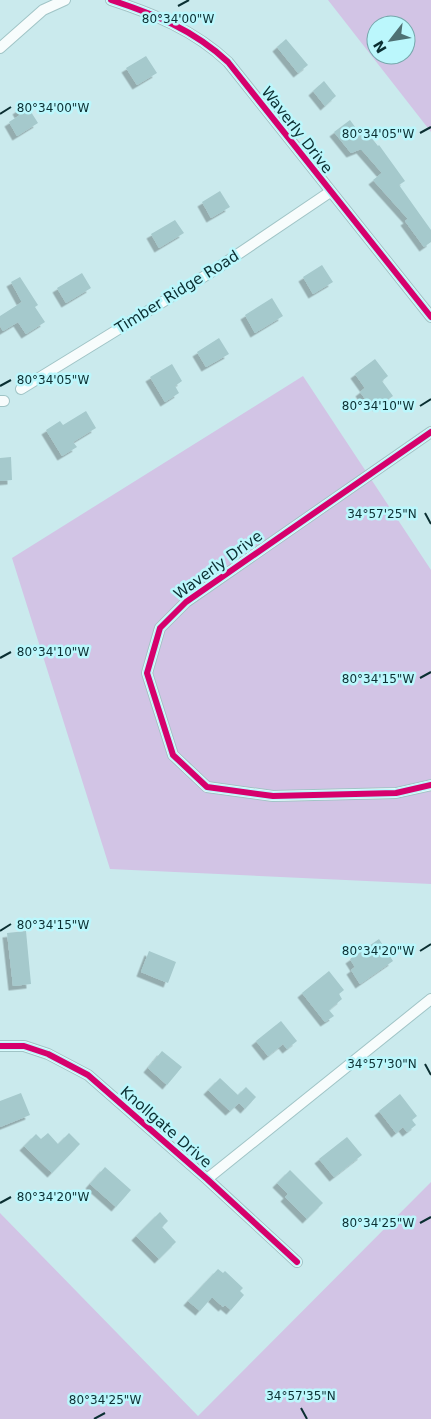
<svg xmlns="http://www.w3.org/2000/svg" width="431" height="1419" font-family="'DejaVu Sans',sans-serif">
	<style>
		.green { fill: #d2c4e5; fill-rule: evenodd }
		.building { fill: #a5c9cc; filter: url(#shadow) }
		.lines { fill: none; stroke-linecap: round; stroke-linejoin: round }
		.minor-casing { stroke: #a0c4c6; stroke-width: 12 }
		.minor { stroke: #f7fcfc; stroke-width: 10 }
		.cycleway-casing { stroke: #bbf7fc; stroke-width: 9 }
		.cycleway { stroke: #d6006c; stroke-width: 6 }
		.ticks { fill: none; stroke: #0b2f32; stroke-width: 2 }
		.labels { text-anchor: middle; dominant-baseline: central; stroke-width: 5; stroke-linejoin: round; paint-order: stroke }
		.street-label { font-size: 15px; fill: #0b2f32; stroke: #bbf7fc }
		.ticks-label { font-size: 12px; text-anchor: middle; fill: #0b2f32; stroke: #bbf7fc; stroke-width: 5; stroke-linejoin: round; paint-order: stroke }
	</style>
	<defs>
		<filter id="shadow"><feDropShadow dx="-4.5" dy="4.5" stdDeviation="0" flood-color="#0004"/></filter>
	</defs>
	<rect width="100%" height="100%" fill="#caeaed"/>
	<path class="green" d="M 328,0 L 431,0 L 431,132 ZM 376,25 L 406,25 L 406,55 L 376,55 Z
		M 303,376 L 431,570 L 431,884 L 110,869 L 12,558 Z
		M 431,1182 L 431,1419 L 0,1419 L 0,1213 L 198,1416 Z"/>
	<path class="building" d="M 286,39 L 308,65 L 298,73 L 277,47 Z
		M 146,56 L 157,73 L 137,85 L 126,68 Z
		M 324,81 L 336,96 L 325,106 L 313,91 Z
		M 26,104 L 38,123 L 17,136 L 9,122 L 20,115 L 17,110 Z
		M 350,120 L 358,131 L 363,127 L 378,146 L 379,145 L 405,181 L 399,185 L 431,230 L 431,242 L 424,247 L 405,221 L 408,219 L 373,180 L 382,173 L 361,149 L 351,153 L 334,132 Z
		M 220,191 L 230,207 L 211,218 L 202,202 Z
		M 175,220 L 184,233 L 159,248 L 151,234 Z
		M 322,265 L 333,282 L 313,294 L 303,277 Z
		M 82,273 L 91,288 L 66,303 L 57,288 Z
		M 20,277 L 38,305 L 35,307 L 45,322 L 26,334 L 18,322 L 3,331 L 0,326 L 0,316 L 22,302 L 11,282 Z
		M 272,298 L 283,316 L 255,333 L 245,315 Z
		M 219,338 L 229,354 L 206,367 L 197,352 Z
		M 375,359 L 388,376 L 382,381 L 393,396 L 378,407 L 373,400 L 368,403 L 360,392 L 365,388 L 355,374 Z
		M 172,364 L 182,381 L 175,386 L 179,393 L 165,402 L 150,377 Z
		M 86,411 L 96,428 L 73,442 L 77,447 L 62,456 L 46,430 L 60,421 L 63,425 Z
		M 11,457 L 12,480 L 0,481 L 0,458 Z
		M 26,931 L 31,984 L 13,986 L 7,933 Z
		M 379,939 L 393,961 L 360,984 L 351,970 L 355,967 L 350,959 Z
		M 149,951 L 176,962 L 168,983 L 141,972 Z
		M 329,971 L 344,990 L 339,994 L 342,999 L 329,1010 L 334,1016 L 325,1022 L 302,993 Z
		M 281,1021 L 297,1041 L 287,1049 L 283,1044 L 268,1056 L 256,1041 Z
		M 162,1051 L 182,1067 L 167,1085 L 148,1068 Z
		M 220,1078 L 238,1095 L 246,1087 L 256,1097 L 245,1109 L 239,1103 L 230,1111 L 208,1090 Z
		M 21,1093 L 30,1115 L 0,1127 L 0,1101 Z
		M 400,1094 L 417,1116 L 412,1120 L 416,1125 L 407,1132 L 403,1127 L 396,1133 L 379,1111 Z
		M 48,1133 L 58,1144 L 69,1133 L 80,1144 L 52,1173 L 24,1146 L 36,1134 L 41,1139 Z
		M 347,1137 L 362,1155 L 334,1177 L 319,1159 Z
		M 105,1167 L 131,1190 L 116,1207 L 90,1184 Z
		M 290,1170 L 323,1203 L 307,1219 L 285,1197 L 288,1194 L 277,1183 Z
		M 160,1212 L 168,1221 L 162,1227 L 176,1242 L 159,1259 L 136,1236 Z
		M 218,1269 L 223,1273 L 225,1271 L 243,1288 L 240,1291 L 244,1295 L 231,1310 L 225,1305 L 223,1307 L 212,1297 L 200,1311 L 188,1301 Z"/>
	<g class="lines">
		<g class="minor-casing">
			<path id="minor" d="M 111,0 C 154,14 194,30 228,62 L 431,317
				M 0,48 L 43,10 L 65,0
				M 21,389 L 213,271 L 330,192
				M 0,401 L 4,401
				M 431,432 L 186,602 L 160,628 L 147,673 L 173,755 L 207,787 L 273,796 L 396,793 L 431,785
				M 0,1046 L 24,1046 L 48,1054 L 88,1075 L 207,1179 L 297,1262
				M 207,1179 L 431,999"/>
		</g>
		<use href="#minor" class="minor"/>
		<g class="cycleway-casing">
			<path id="cycleway" d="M 111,0 C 154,14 194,30 228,62 L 431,317
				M 431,432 L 186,602 L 160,628 L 147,673 L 173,755 L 207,787 L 273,796 L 396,793 L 431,785
				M 0,1046 L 24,1046 L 48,1054 L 88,1075 L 207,1179 L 297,1262"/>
		</g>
		<use href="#cycleway" class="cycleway"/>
	</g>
	<path class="ticks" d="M 178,6 L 189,0M 0,114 L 11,107M 420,133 L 431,127M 0,386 L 11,380M 420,406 L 431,399M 425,513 L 431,524M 0,658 L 11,652M 420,678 L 431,672M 0,931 L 11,924M 420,951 L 431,944M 425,1064 L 431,1075M 0,1203 L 11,1197M 420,1223 L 431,1217M 301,1408 L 307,1419M 94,1419 L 105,1413"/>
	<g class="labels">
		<g class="street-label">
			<text transform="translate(297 130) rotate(52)">Waverly Drive</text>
			<text transform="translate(177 292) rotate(-32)">Timber Ridge Road</text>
			<text transform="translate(218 565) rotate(-36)">Waverly Drive</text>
			<text transform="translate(166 1127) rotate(41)">Knollgate Drive</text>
		</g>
	</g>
	<g class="ticks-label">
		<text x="178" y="23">80°34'00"W</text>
		<text x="53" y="112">80°34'00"W</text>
		<text x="378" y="138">80°34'05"W</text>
		<text x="53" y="384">80°34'05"W</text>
		<text x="378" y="410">80°34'10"W</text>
		<text x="382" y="518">34°57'25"N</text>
		<text x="53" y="656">80°34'10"W</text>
		<text x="378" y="683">80°34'15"W</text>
		<text x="53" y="929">80°34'15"W</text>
		<text x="378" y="955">80°34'20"W</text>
		<text x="382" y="1068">34°57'30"N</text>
		<text x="53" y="1201">80°34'20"W</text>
		<text x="378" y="1227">80°34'25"W</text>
		<text x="301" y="1400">34°57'35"N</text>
		<text x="105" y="1404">80°34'25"W</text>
	</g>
	<g transform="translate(391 40) rotate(239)"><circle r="24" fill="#bbf7fc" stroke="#75a7ab"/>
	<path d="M0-4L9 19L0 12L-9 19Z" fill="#4e7073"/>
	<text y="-8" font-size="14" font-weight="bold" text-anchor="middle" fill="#0b2f32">N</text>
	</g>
</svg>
